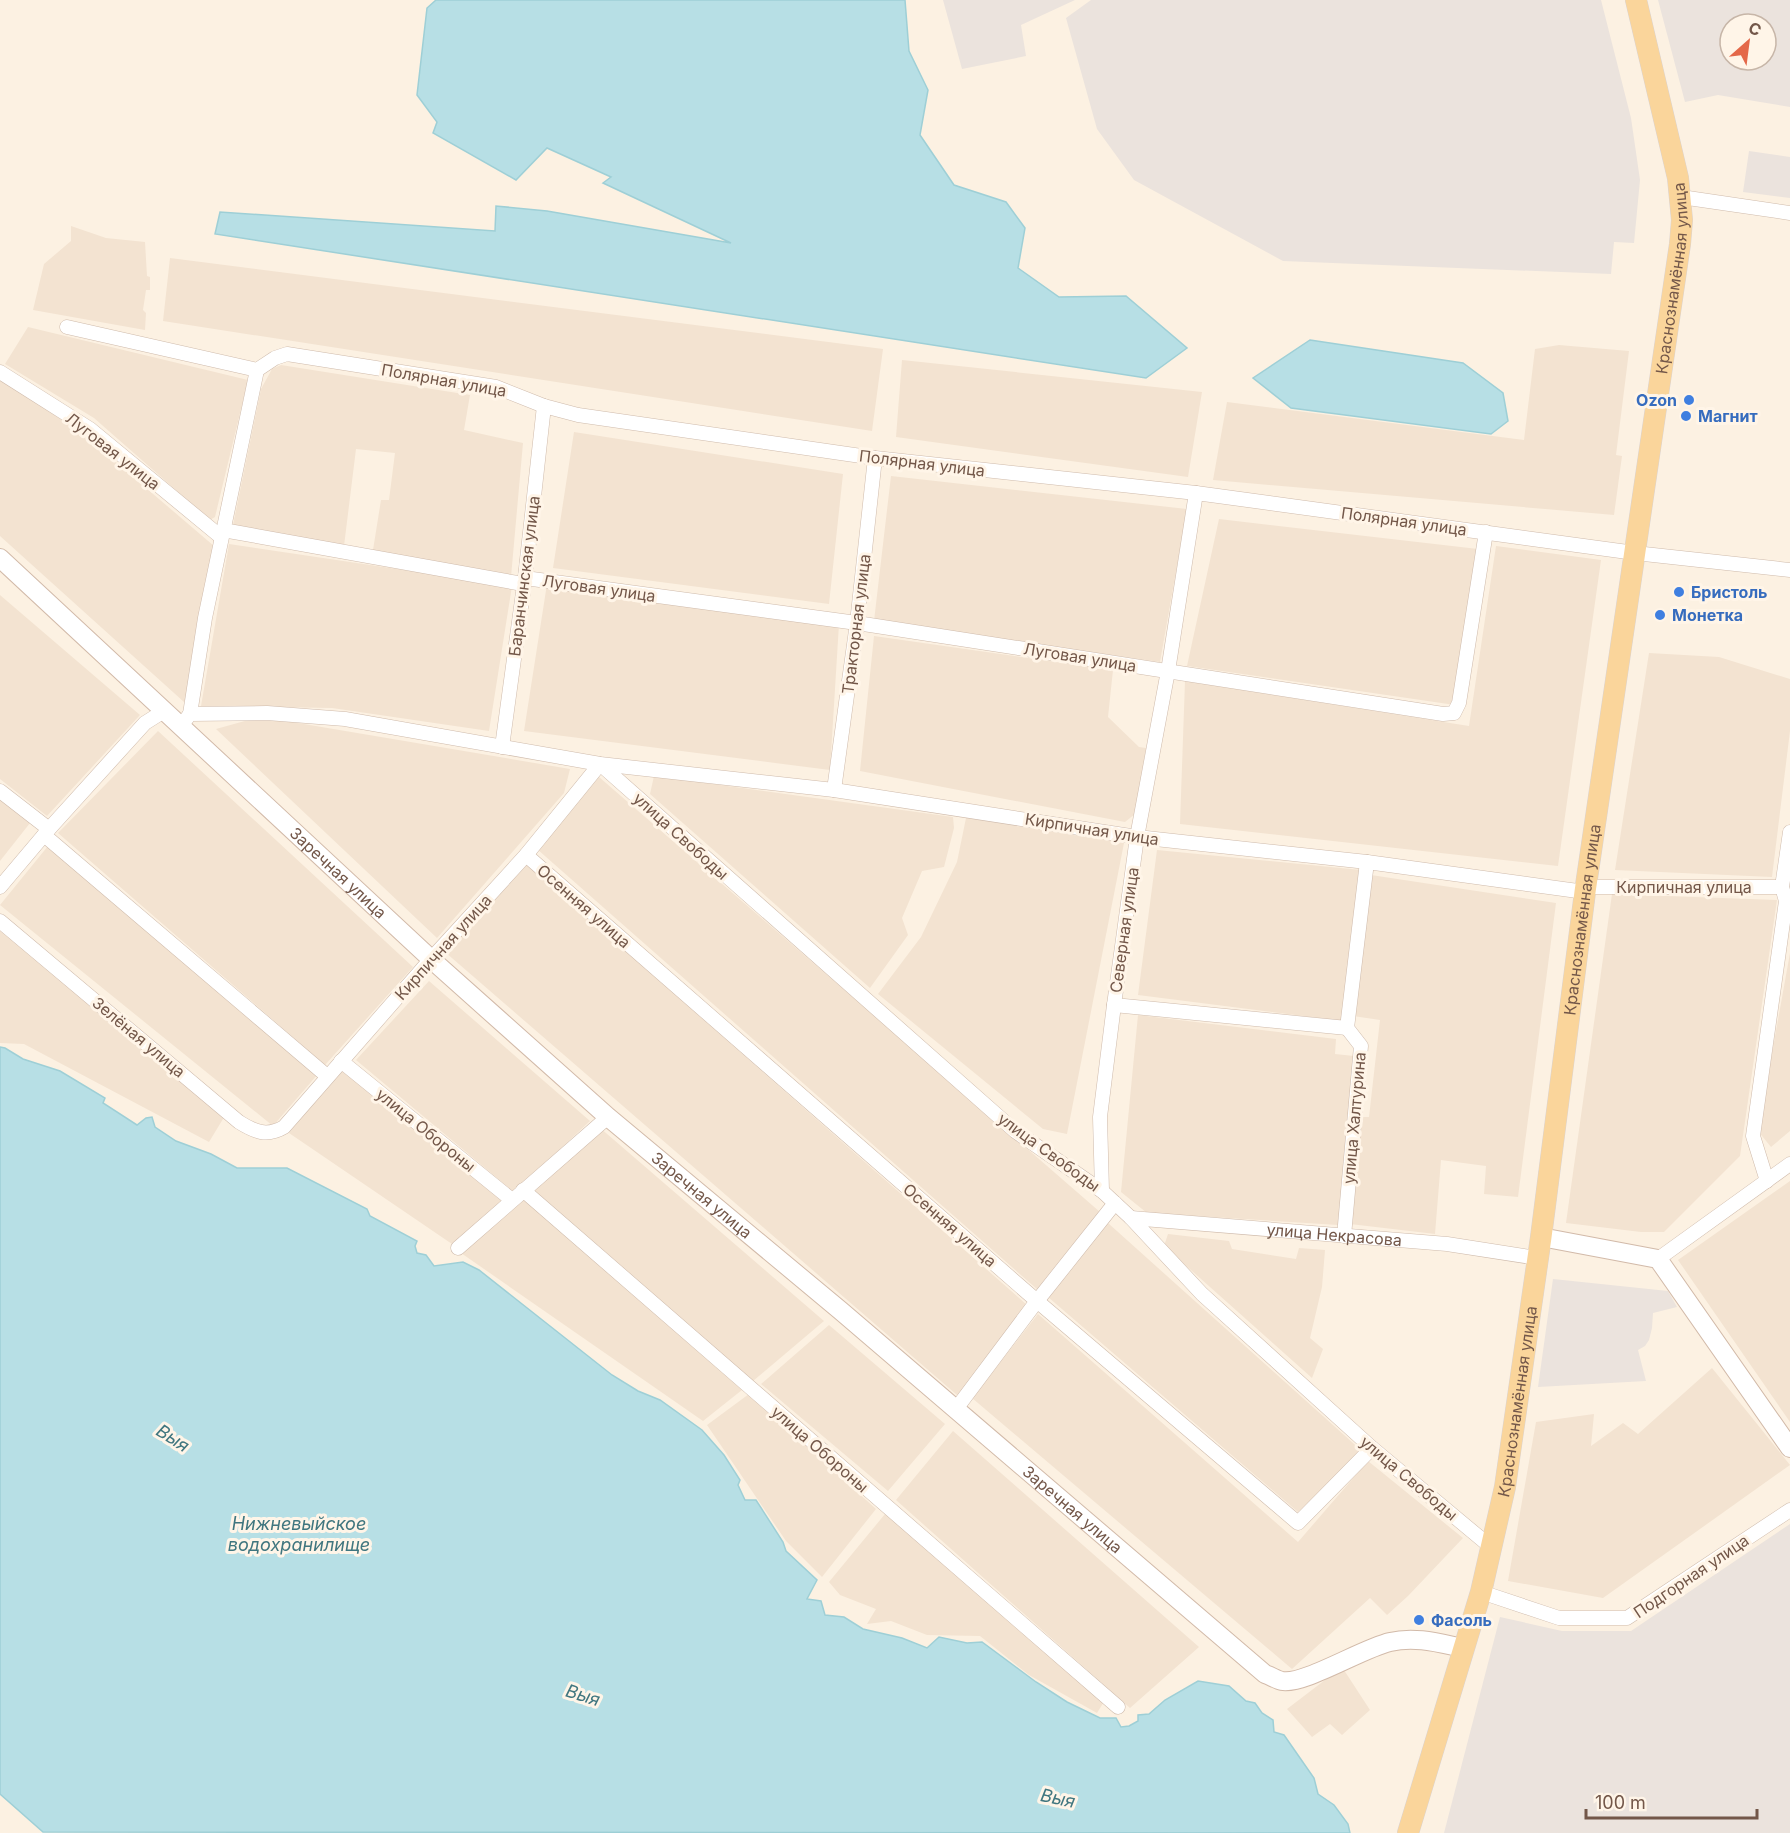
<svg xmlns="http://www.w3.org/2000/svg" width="1790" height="1833" font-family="Inter,sans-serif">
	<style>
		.residential { fill: #f3e3d1 }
		.industrial { fill: #ebe3dd; fill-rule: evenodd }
		.water { fill: #b7dfe5; stroke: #9ecfd6; stroke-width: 1.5 }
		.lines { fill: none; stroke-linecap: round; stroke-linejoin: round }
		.street-casing { stroke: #cfbbac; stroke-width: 15 }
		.secondary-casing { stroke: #d2baa9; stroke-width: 20 }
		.primary-casing { stroke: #dbd3d0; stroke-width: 22 }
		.street { stroke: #fff; stroke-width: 14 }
		.secondary { stroke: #fff; stroke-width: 18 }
		.primary { stroke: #fad59b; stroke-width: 21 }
		.shop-dot { fill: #3f7fe0; stroke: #fff5e8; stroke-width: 2 }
		.labels { text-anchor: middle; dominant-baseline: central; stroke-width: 6; stroke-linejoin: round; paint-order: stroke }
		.street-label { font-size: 16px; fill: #735749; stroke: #fff5e8 }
		.shop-label { font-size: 16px; font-weight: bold; fill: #366cbe; stroke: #fff5e8; text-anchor: start }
		.water-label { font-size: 18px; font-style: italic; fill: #40767f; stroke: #fff5e8 }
	</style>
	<rect width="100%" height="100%" fill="#fcf1e2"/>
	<path class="residential" d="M 71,226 L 106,238 L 145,242 L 147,276 L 150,277 L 150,290 L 146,290 L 143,310 L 146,313 L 145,330 L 33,310 L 44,264 L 71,241 Z
		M 170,258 L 883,349 L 872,431 L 163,321 Z
		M 28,327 L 248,380 L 215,517 L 210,520 L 94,418 L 5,364 Z
		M 1559,345 L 1629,351 L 1616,455 L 1622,456 L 1614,515 L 1213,480 L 1227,402 L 1524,440 L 1535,349 Z
		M 902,360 L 1202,392 L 1188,477 L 896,437 Z
		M 281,365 L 470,395 L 464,430 L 523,443 L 511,577 L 373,550 L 381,500 L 389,500 L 395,453 L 356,449 L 344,546 L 233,525 L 261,389 L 272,369 Z
		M 0,378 L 84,435 L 214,546 L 195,679 L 184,702 L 0,536 Z
		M 574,432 L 843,474 L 829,604 L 553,568 Z
		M 891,476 L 1187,509 L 1160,662 L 874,621 Z
		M 1219,519 L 1478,549 L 1455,705 L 1187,666 Z
		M 229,544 L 512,586 L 489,731 L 332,708 L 201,706 Z
		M 1496,546 L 1601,560 L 1558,866 L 1180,824 L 1185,681 L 1469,726 Z
		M 547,584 L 839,624 L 830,770 L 524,731 Z
		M 0,595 L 140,715 L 47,816 L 0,779 Z
		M 874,636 L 1113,670 L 1108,717 L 1139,747 L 1146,748 L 1135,814 L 1125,822 L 860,771 Z
		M 1649,653 L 1719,657 L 1790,679 L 1790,731 L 1772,877 L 1615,870 Z
		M 252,719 L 286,721 L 570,769 L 564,793 L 437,938 L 216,729 Z
		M 158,731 L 413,967 L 325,1065 L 58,833 Z
		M 654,776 L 953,817 L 954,828 L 944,867 L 922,871 L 902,918 L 908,935 L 870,988 L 650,794 Z
		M 599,777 L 1100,1212 L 1038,1290 L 537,849 Z
		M 0,798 L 30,823 L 0,861 Z
		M 966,818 L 1124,843 L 1067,1134 L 1043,1129 L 878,994 L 921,937 L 957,862 Z
		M 48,846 L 318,1074 L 273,1126 L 0,905 Z
		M 1157,850 L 1361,870 L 1342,1021 L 1138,995 Z
		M 527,864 L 1027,1305 L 980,1369 L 957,1395 L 445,952 Z
		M 1371,875 L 1556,903 L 1518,1197 L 1484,1194 L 1486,1166 L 1441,1160 L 1435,1234 L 1350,1224 L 1361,1117 L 1369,1117 L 1380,1020 L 1353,1016 Z
		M 1612,894 L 1777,900 L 1740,1156 L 1664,1232 L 1641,1232 L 1566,1223 Z
		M 0,928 L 226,1114 L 209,1142 L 24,1044 L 0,1043 Z
		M 1790,953 L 1790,1131 L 1771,1147 L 1758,1131 Z
		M 429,981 L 590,1121 L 514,1192 L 356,1060 Z
		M 1138,1015 L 1336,1039 L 1335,1054 L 1354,1056 L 1338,1225 L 1147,1213 L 1121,1192 Z
		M 341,1070 L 504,1199 L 452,1244 L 289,1133 Z
		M 599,1127 L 824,1321 L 753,1381 L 533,1189 Z
		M 1790,1181 L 1790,1422 L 1678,1260 Z
		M 522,1198 L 742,1390 L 703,1421 L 461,1253 Z
		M 1108,1223 L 1363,1452 L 1298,1512 L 1048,1297 Z
		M 1168,1234 L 1229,1241 L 1232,1249 L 1296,1259 L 1299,1248 L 1325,1250 L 1322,1287 L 1310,1338 L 1323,1349 L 1312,1378 L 1164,1246 Z
		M 1038,1314 L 1298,1542 L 1368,1461 L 1463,1538 L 1408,1596 L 1387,1615 L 1370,1598 L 1292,1669 L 972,1398 Z
		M 829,1325 L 945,1424 L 888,1491 L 761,1384 Z
		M 1712,1368 L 1790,1465 L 1603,1598 L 1508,1581 L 1536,1422 L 1594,1414 L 1591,1446 L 1623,1423 L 1638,1434 Z
		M 749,1394 L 876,1509 L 822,1577 L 786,1541 L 707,1425 Z
		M 953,1431 L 1199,1647 L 1130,1708 L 896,1500 Z
		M 885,1514 L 1105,1700 L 1097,1713 L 1029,1675 L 980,1636 L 927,1635 L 891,1621 L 867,1624 L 876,1609 L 840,1595 L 829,1582 Z
		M 1342,1667 L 1370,1710 L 1342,1735 L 1330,1724 L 1312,1737 L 1287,1709 Z"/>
	<path class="industrial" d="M 943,0 L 1075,0 L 1021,25 L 1026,56 L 962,69 Z
		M 1091,0 L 1601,0 L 1631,118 L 1640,180 L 1634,243 L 1614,242 L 1611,274 L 1283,261 L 1134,180 L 1097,129 L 1066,18 Z
		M 1658,0 L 1790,0 L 1790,107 L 1718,95 L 1685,102 ZM 1730,24 L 1766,24 L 1766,60 L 1730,60 Z
		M 1749,151 L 1790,157 L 1790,198 L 1743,192 Z
		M 1553,1279 L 1668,1291 L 1677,1307 L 1653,1313 L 1652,1328 L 1649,1340 L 1645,1346 L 1638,1350 L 1646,1381 L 1538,1387 Z
		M 1790,1524 L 1790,1833 L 1444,1833 L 1500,1617 L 1562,1631 L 1631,1631 Z"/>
	<path class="water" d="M 436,0 L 905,0 L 909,51 L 928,90 L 920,135 L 954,185 L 1006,202 L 1025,228 L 1018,268 L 1059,297 L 1126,296 L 1187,348 L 1146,378 L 215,234 L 220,212 L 495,231 L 496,206 L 547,211 L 731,243 L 603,183 L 611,177 L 547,148 L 516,180 L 433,133 L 437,122 L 417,95 L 427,8 Z
		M 1310,340 L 1463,363 L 1503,393 L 1508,421 L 1491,434 L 1291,408 L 1253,378 Z
		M 0,1047 L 5,1048 L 23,1059 L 60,1071 L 105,1098 L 103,1103 L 137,1125 L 146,1118 L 152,1117 L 155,1127 L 176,1141 L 211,1154 L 237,1168 L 287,1168 L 367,1209 L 370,1216 L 417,1241 L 415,1246 L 417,1253 L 426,1255 L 434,1266 L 463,1262 L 479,1270 L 612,1375 L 638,1391 L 660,1400 L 702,1430 L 724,1455 L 740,1480 L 738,1485 L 745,1500 L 756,1500 L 783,1542 L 786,1551 L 817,1580 L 807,1599 L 821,1601 L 825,1615 L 844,1617 L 863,1629 L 902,1638 L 927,1648 L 939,1637 L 967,1643 L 982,1642 L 1036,1682 L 1067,1702 L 1100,1718 L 1116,1718 L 1121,1727 L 1129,1726 L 1138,1721 L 1138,1715 L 1149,1714 L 1165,1700 L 1198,1681 L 1229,1686 L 1246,1701 L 1255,1703 L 1262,1713 L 1273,1720 L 1274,1732 L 1284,1735 L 1314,1778 L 1318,1794 L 1334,1805 L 1348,1824 L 1350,1833 L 43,1832 L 0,1794 Z"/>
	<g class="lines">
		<g class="street-casing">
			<g id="street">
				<path d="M 1681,197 L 1790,213"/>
				<path d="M 67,327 L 257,370 L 275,358 L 287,354 L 496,387 L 544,406 L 578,415 L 875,458 L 1196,493 L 1635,553 L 1790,570"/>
				<path d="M 0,372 L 90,429 L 221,537"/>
				<path d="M 223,530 L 523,584"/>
				<path d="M 525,578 L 857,623 L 1443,714 L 1454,713 L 1459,703 L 1486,532"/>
				<path d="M 190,714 L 205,618 L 257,370"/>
				<path d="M 181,726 L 190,714 L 267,713 L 345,719 L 600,764 L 834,790 L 1137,837 L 1367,862 L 1585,892"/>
				<path d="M 502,747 L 525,578 L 544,406"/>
				<path d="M 834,790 L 857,623 L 875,458"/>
				<path d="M 0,791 L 49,829"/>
				<path d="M 44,835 L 327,1076"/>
				<path d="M 526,855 L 1037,1301 L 1298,1523 L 1372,1448"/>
				<path d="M 0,887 L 49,829 L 145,723 L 164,711"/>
				<path d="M 1586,887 L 1782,887"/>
				<path d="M 0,921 L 239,1122 C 255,1132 267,1137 284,1127 L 431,959 L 526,855 L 600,764 L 1015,1131 L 1102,1191 L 1131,1218 L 1202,1294 L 1372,1448 L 1491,1547"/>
				<path d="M 1114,1005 L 1347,1028"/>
				<path d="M 341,1061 L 512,1200"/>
				<path d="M 1767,1181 L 1753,1136 L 1786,901 L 1782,887 L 1790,832"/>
				<path d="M 523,1190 L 1118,1707"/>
				<path d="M 1102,1191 L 1100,1117 L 1114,1005 L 1137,837 L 1168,671 L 1196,493"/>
				<path id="s1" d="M 1131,1218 L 1447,1244 L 1537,1258"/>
				<path d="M 1344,1236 L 1361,1046 L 1347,1028 L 1367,862"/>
				<path d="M 458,1248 L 608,1117"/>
				<path d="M 1658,1259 L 1790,1164"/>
				<path d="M 956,1409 L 1037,1301 L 1115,1203"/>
				<path d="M 1481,1592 L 1559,1618 L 1627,1618 L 1790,1510"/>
			</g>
		</g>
		<g class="secondary-casing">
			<g id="secondary">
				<path id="s2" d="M 0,558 L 431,959 L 608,1117 L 841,1311 L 1265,1674 C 1271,1676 1277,1680 1282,1681 C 1304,1685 1363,1648 1390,1642 C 1415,1636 1439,1643 1463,1648"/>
				<path d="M 1541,1237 L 1658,1259 L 1790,1448"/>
			</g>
		</g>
		<g class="primary-casing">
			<g id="primary">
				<path id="s3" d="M 1408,1833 L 1481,1592 L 1505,1487 L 1541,1237 L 1585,892 L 1680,244 L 1682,220 L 1678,178 L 1636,0"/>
			</g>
		</g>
		<use href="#street" class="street"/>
		<use href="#secondary" class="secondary"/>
		<use href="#primary" class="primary"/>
	</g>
	<g class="shop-dot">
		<circle cx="1689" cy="400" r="6"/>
		<circle cx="1686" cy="416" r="6"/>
		<circle cx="1679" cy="592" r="6"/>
		<circle cx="1660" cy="615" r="6"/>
		<circle cx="1419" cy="1620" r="6"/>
	</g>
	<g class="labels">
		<g class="street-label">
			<text stroke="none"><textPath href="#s3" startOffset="1580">Краснознамённая улица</textPath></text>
			<text transform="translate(444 380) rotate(10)">Полярная улица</text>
			<text transform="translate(113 451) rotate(38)">Луговая улица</text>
			<text transform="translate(922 463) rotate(7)">Полярная улица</text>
			<text transform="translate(1404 521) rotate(8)">Полярная улица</text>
			<text transform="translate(524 576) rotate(-83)">Баранчинская улица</text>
			<text transform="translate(599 588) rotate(8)">Луговая улица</text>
			<text transform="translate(856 624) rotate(-83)">Тракторная улица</text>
			<text transform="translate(1080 657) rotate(9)">Луговая улица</text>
			<text transform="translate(1092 829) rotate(9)">Кирпичная улица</text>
			<text transform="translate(681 836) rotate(42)">улица Свободы</text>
			<text stroke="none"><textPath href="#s2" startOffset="462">Заречная улица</textPath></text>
			<text x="1684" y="887">Кирпичная улица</text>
			<text transform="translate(584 906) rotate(41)">Осенняя улица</text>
			<text stroke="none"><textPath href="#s3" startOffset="932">Краснознамённая улица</textPath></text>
			<text transform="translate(1124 930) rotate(-82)">Северная улица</text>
			<text transform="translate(443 947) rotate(-48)">Кирпичная улица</text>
			<text transform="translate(139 1037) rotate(40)">Зелёная улица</text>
			<text transform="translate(1354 1118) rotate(-85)">улица Халтурина</text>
			<text transform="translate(426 1130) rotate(39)">улица Обороны</text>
			<text transform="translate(1049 1152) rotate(36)">улица Свободы</text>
			<text stroke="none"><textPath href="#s2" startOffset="948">Заречная улица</textPath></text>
			<text transform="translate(950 1225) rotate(41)">Осенняя улица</text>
			<text stroke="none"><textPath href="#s1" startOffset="204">улица Некрасова</textPath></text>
			<text stroke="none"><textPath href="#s3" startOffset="446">Краснознамённая улица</textPath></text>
			<text transform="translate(820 1449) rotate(41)">улица Обороны</text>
			<text transform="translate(1409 1478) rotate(40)">улица Свободы</text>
			<text stroke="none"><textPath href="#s2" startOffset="1434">Заречная улица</textPath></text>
			<text transform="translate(1691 1576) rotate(-34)">Подгорная улица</text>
		</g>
		<g class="shop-label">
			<text x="1677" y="400" text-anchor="end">Ozon</text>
			<text x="1698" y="416">Магнит</text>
			<text x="1691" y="592">Бристоль</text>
			<text x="1672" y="615">Монетка</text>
			<text x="1431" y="1620">Фасоль</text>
		</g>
		<g class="water-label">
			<text transform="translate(173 1438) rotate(33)">Выя</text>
			<text x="299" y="1523">Нижневыйское<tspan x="299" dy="21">водохранилище</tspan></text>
			<text transform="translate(583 1695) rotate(17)">Выя</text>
			<text transform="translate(1058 1798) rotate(12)">Выя</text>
		</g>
	</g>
	<g transform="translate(1748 42) rotate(28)"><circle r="28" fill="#fff5e8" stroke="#c7b6a8" stroke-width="1.5"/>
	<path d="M0-4.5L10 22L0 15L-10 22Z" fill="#e46849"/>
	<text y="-9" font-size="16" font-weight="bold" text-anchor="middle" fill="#735749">С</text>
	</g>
	<path d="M1586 1809v9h171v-9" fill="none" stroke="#735749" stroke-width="3"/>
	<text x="1595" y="1809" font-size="18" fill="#735749" stroke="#fff5e8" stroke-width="4.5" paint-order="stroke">100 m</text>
</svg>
